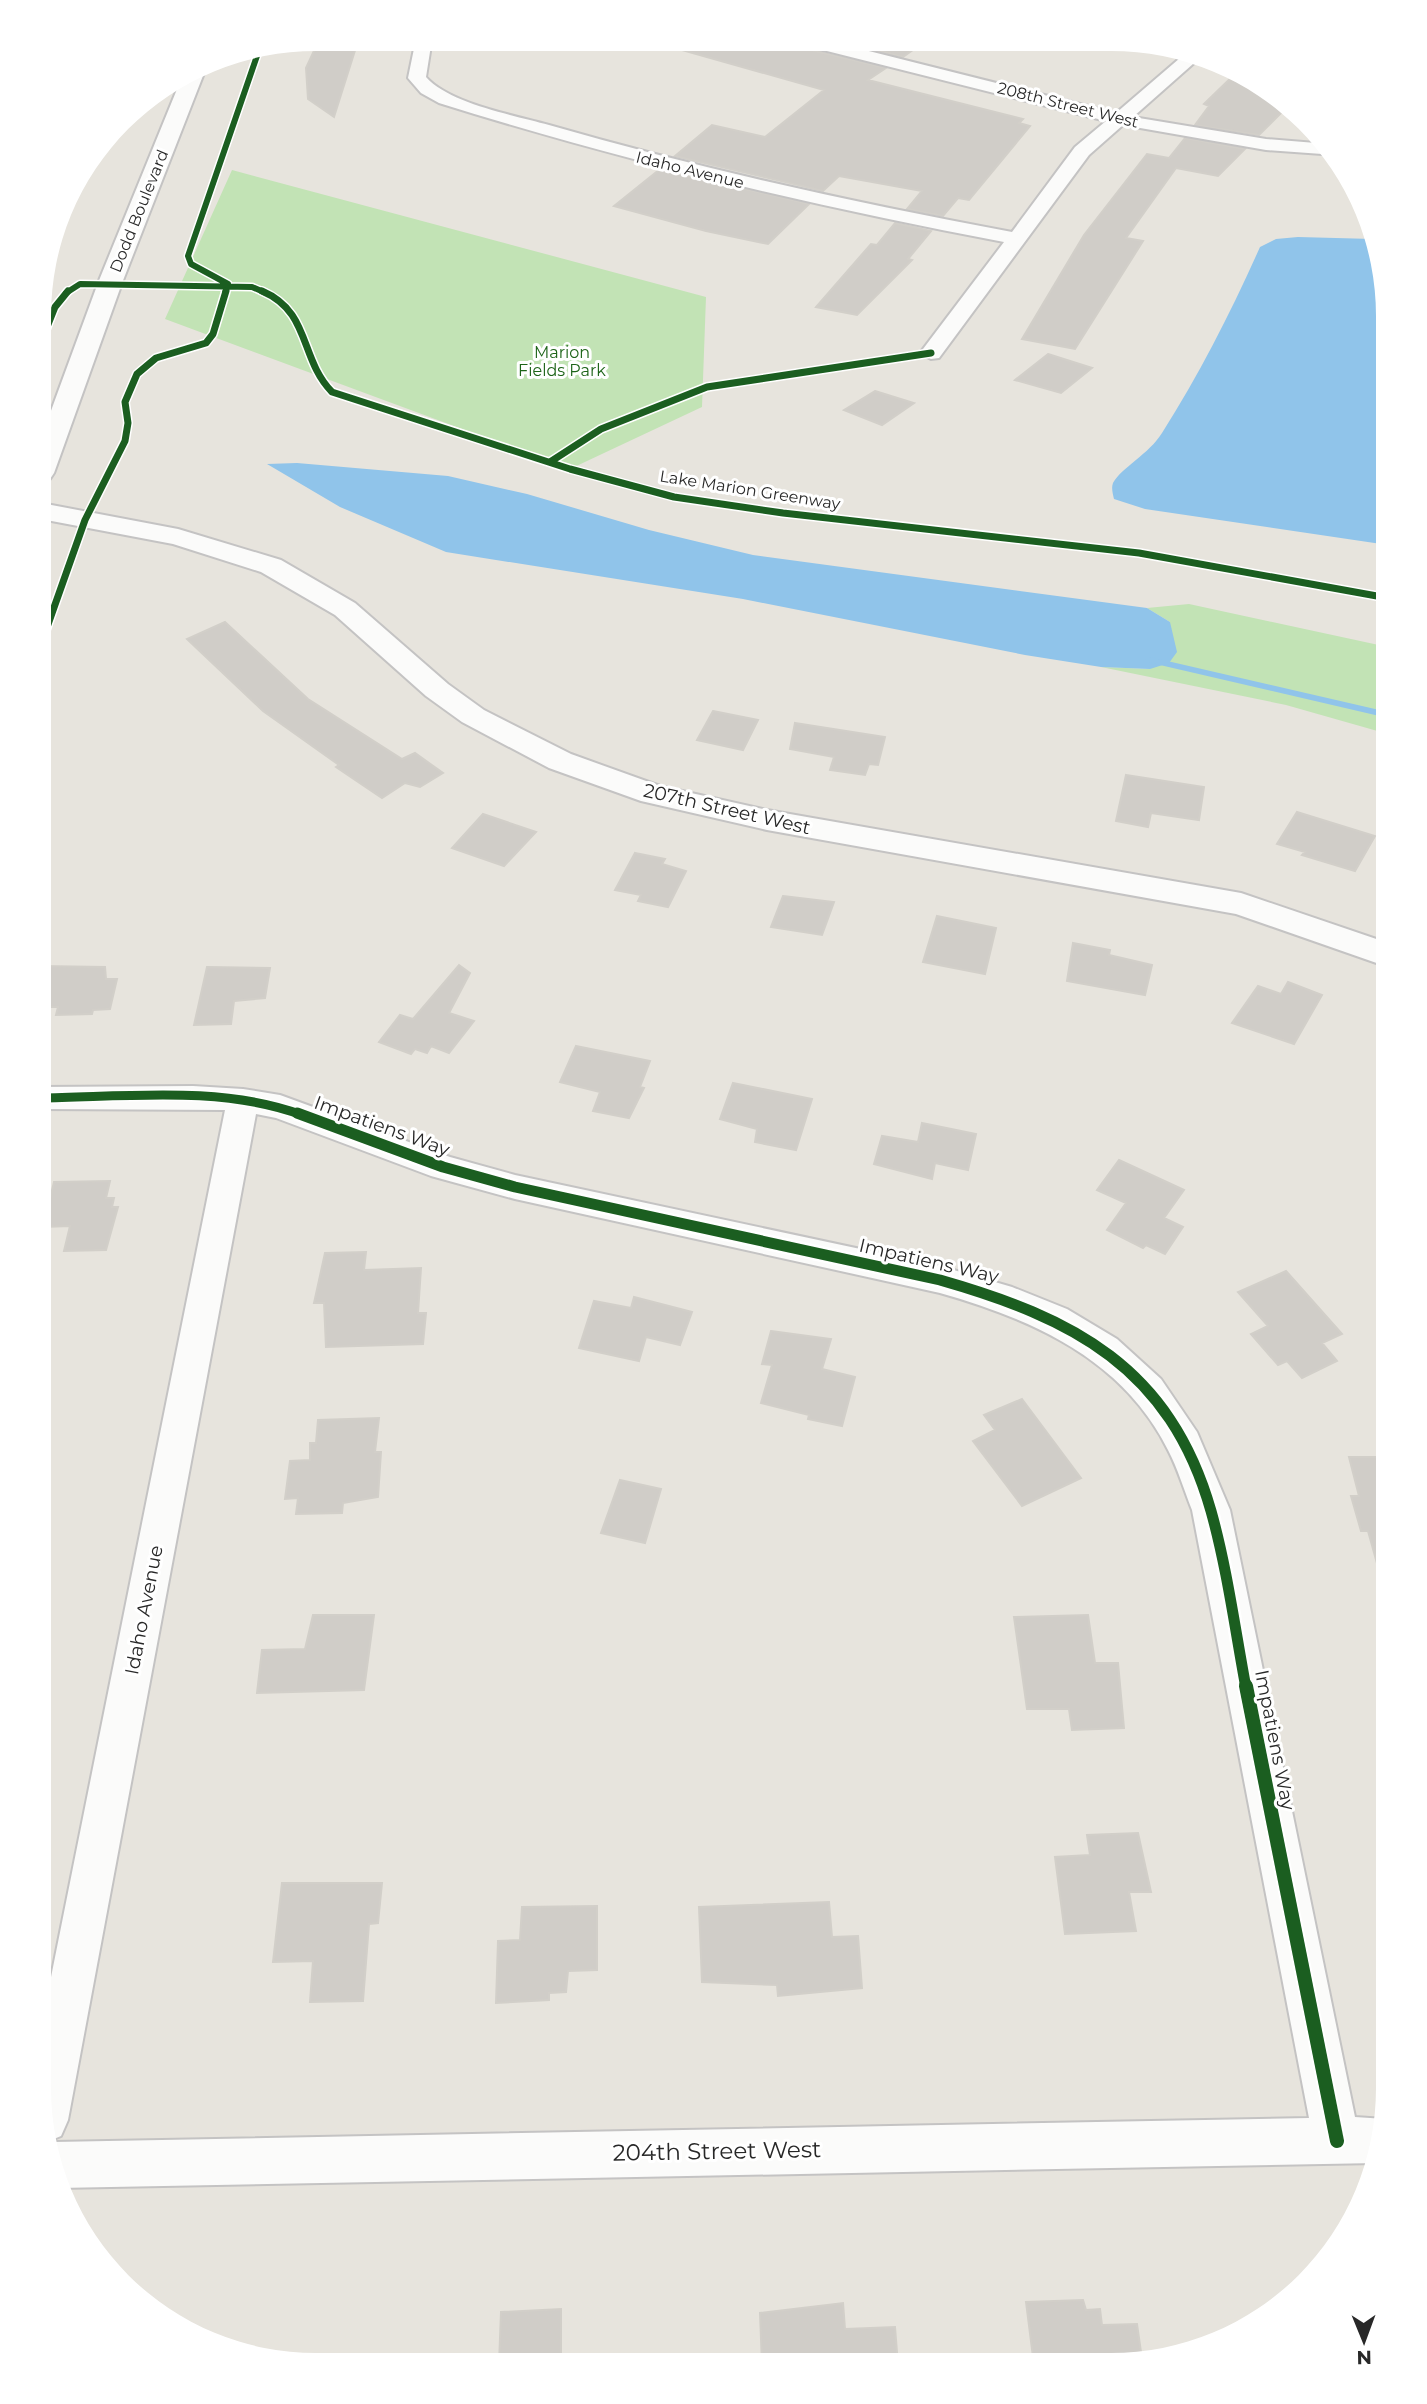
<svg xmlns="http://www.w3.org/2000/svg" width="1427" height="2404" font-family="Montserrat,sans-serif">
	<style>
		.green { fill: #c2e3b5 }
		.water { fill: #90c4ea }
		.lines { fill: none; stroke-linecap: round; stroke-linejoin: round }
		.stream { fill: #90c4ea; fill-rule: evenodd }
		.building { fill: #d0cdc8; stroke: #d2cfc9; stroke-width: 2 }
		.street-casing { stroke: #c4c3c3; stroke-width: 4 }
		.secondary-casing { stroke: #c4c3c3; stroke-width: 4 }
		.street { fill: #fbfbfa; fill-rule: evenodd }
		.secondary { fill: #fbfbfa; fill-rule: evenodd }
		.cycleway-far4-casing { stroke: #fff; stroke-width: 9 }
		.cycleway-far3-casing { stroke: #fff; stroke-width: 10 }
		.cycleway-far2-casing { stroke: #fff; stroke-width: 12 }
		.cycleway-far1-casing { stroke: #fff; stroke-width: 16 }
		.cycleway-casing { stroke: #fff; stroke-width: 18 }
		.cycleway-far4 { stroke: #1b5e20; stroke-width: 6 }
		.cycleway-far3 { stroke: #1b5e20; stroke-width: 7 }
		.cycleway-far2 { stroke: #1b5e20; stroke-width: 9 }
		.cycleway-far1 { stroke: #1b5e20; stroke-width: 11 }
		.cycleway { stroke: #1b5e20; stroke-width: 14 }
		.labels { text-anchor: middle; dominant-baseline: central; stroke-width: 6; stroke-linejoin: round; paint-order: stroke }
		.far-street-label { font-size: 16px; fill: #282828; stroke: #fff }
		.far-park-label { font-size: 16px; fill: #1d6418; stroke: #fff }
		.street-label { font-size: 19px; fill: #282828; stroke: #fff }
		.near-street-label { font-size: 23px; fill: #282828; stroke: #fff }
	</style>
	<rect width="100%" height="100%" fill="#e7e4dd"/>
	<path class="green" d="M 232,170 L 706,297 L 702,407 L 570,469 L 165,319 Z
		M 1189,604 L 1388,647 L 1388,734 L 1286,705 L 1101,667 L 1150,669 L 1170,622 L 1147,608 Z"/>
	<path class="water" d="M 1298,237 L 1373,239 L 1388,316 L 1388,545 L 1145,509 L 1114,499 C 1113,494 1111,488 1113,483 C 1121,468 1149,454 1162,433 C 1200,373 1231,312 1260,247 L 1276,239 Z
		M 297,463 L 448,476 L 527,494 L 649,530 L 753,555 L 1147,608 L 1170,622 L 1177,652 L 1169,663 L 1150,669 L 1101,667 L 1025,655 L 743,599 L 446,552 L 340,507 L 267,464 Z"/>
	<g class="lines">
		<path class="stream" d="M 1150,657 L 1388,712 L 1388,718 L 1147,662 L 1145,660 Z"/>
	</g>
	<path class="building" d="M 319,40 L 358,41 L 334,117 L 308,99 L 306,68 Z
		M 683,40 L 794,40 L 798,47 L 886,68 L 868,80 L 1023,119 L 1019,123 L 1030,126 L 969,200 L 958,198 L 943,216 L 907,209 L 922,191 L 839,176 L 823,191 L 675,156 L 712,125 L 765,137 L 824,90 L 682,50 Z
		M 836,40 L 927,40 L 903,57 Z
		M 1238,71 L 1280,96 L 1289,105 L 1259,135 L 1195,125 L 1209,106 L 1204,104 Z
		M 1185,138 L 1245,149 L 1218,176 L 1176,168 L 1126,238 L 1143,241 L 1075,349 L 1022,339 L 1084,235 L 1147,154 L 1169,158 Z
		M 660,169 L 719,183 L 809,204 L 768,244 L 706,231 L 614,206 Z
		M 895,223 L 931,231 L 908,259 L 912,260 L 857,315 L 816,307 L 871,244 L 877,245 Z
		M 1048,354 L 1092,368 L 1061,393 L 1015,380 Z
		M 875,391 L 914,403 L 882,425 L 844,410 Z
		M 225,622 L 308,699 L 402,759 L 415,753 L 443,773 L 420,787 L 405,783 L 382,798 L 336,767 L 339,765 L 263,711 L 187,639 Z
		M 713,711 L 758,720 L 743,750 L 697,740 Z
		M 795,723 L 885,737 L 878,765 L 869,764 L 865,775 L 830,770 L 834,757 L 790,749 Z
		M 1126,775 L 1204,787 L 1199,820 L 1151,813 L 1148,827 L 1116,821 Z
		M 1297,812 L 1375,836 L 1355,871 L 1302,855 L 1305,852 L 1277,844 Z
		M 483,814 L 536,832 L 504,866 L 452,848 Z
		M 635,853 L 665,859 L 662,864 L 686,871 L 668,907 L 638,901 L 641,895 L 615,890 Z
		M 783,896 L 834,902 L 822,935 L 771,927 Z
		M 937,916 L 996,928 L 985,974 L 923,962 Z
		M 1073,943 L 1110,950 L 1109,955 L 1152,965 L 1145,995 L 1067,981 Z
		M 459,965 L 470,973 L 449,1013 L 474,1021 L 449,1053 L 431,1046 L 427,1053 L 415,1049 L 411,1054 L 379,1042 L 400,1015 L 413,1019 Z
		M 40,966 L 105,967 L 106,979 L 117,979 L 110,1009 L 93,1010 L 92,1014 L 56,1015 L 58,1007 L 40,1007 Z
		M 207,967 L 270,968 L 265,998 L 234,1001 L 231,1024 L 194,1025 Z
		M 1288,982 L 1322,995 L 1294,1044 L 1232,1023 L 1258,986 L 1281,994 Z
		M 576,1046 L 650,1061 L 640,1087 L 644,1088 L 629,1118 L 593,1111 L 600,1092 L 560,1082 Z
		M 733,1083 L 812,1099 L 796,1150 L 755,1142 L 757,1129 L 720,1119 Z
		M 922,1123 L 976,1134 L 968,1170 L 935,1163 L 932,1179 L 874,1164 L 882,1136 L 918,1142 Z
		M 1119,1160 L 1184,1190 L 1164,1218 L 1183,1227 L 1165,1254 L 1146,1245 L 1143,1248 L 1107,1230 L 1126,1203 L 1097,1190 Z
		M 110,1181 L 106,1198 L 114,1198 L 112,1207 L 118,1207 L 106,1250 L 64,1251 L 70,1226 L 43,1227 L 54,1182 Z
		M 366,1252 L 364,1270 L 421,1268 L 418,1313 L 426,1313 L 423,1344 L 326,1347 L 324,1303 L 314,1303 L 325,1253 Z
		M 1286,1271 L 1342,1334 L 1322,1343 L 1337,1361 L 1302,1378 L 1287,1361 L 1278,1365 L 1251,1334 L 1268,1326 L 1238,1292 Z
		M 634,1297 L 692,1312 L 680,1345 L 646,1337 L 639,1361 L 579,1348 L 594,1301 L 631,1308 Z
		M 771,1331 L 831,1339 L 822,1369 L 855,1377 L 842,1426 L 808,1419 L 809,1415 L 761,1403 L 772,1365 L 762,1364 Z
		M 1022,1399 L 1081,1478 L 1022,1506 L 973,1441 L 995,1430 L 984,1415 Z
		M 379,1418 L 375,1452 L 381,1452 L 378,1497 L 343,1503 L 342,1513 L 296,1514 L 298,1498 L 285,1499 L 290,1461 L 310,1460 L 310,1443 L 316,1443 L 318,1420 Z
		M 1349,1457 L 1388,1457 L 1388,1566 L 1378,1567 L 1368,1531 L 1361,1531 L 1351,1496 L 1359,1496 Z
		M 620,1480 L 661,1489 L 645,1543 L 601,1533 Z
		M 313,1615 L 374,1615 L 364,1690 L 257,1693 L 262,1650 L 305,1649 Z
		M 1088,1615 L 1095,1663 L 1118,1663 L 1124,1728 L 1072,1730 L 1069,1709 L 1027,1709 L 1014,1617 Z
		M 1138,1833 L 1151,1892 L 1129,1892 L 1136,1931 L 1065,1934 L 1055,1857 L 1090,1855 L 1087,1835 Z
		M 282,1883 L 382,1883 L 378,1923 L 369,1924 L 363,2001 L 310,2002 L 313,1961 L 273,1962 Z
		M 829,1902 L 832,1937 L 858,1936 L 862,1988 L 778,1996 L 777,1985 L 702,1982 L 699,1907 Z
		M 597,1906 L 597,1970 L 568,1971 L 566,1992 L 549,1993 L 549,2000 L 496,2003 L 498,1941 L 520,1940 L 522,1907 Z
		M 1083,2300 L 1086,2310 L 1100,2309 L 1102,2325 L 1137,2324 L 1142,2359 L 1112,2365 L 1034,2365 L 1026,2302 Z
		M 843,2303 L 845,2329 L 895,2327 L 898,2365 L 762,2365 L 760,2313 Z
		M 561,2309 L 561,2364 L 499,2364 L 501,2312 Z"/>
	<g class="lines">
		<g class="street-casing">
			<path id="street" d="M 416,39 L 432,39 L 426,77 C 450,104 514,115 549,125 C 701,169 856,203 1012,232 L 1075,147 L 1106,121 L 799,44 L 797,40 L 825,40 L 1116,113 L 1187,52 L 1202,56 L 1133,117 L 1266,139 L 1328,144 L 1336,155 L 1266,150 L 1123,125 L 1089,155 L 939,358 L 931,359 L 920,353 L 1004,242 C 813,206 624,161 439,103 L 421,93 L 408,78 Z
				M 193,1086 L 243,1089 L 280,1095 L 450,1157 L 515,1175 L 940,1266 L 1012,1287 L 1067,1309 L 1117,1339 L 1161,1379 L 1197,1432 L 1230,1510 L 1355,2117 L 1385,2119 L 1377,2163 L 58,2188 L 49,2143 L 54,2142 L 1309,2118 L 1192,1510 C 1184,1490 1178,1469 1168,1450 C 1123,1359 1032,1319 940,1293 L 515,1199 L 431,1176 L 276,1118 L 256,1114 L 68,2120 L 61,2136 L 49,2141 L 38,2088 L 39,2037 L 225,1110 L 40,1109 L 40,1087 Z"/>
		</g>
		<g class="secondary-casing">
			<path id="secondary" d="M 203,64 L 206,68 L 122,283 L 54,473 L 50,479 L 41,481 L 41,438 L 98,283 L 182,77 Z
				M 41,503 L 178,529 L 281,560 L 355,603 L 448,684 L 484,710 L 571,754 L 660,786 L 767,810 L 1241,893 L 1388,943 L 1388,967 L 1236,914 L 767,830 L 641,801 L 549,768 L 462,722 L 426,696 L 335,615 L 261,572 L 173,544 L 41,519 Z"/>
		</g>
		<use href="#street" class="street"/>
		<use href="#secondary" class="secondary"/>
		<g class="cycleway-far4-casing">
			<path id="cycleway-far4" d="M 66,293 L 80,284 L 252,287 L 266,293
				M 225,293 L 228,284 L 191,264 L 188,256 L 259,50"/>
		</g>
		<g class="cycleway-far3-casing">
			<path id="cycleway-far3" d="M 262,291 C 311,312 299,358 332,392 L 570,469 L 674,497 L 783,513 L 1139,553 L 1388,598
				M 41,342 L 55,307 L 68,291
				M 550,462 L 601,429 L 707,387 L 931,353
				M 40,647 L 85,520 L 125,441 L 128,423 L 125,402 L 137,374 L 156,358 L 206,343 L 213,334 L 226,291"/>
		</g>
		<g class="cycleway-far2-casing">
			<path id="cycleway-far2" d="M 40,1098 C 125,1097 221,1085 302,1115"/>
		</g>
		<g class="cycleway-far1-casing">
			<path id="cycleway-far1" d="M 297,1113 L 443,1167 L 515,1187 L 940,1280 C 1073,1318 1170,1367 1211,1511 C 1227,1568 1235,1629 1246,1688"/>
		</g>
		<g class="cycleway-casing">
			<path id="cycleway" d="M 1246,1686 L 1337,2141"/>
		</g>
		<use href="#cycleway-far4" class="cycleway-far4"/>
		<use href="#cycleway-far3" class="cycleway-far3"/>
		<use href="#cycleway-far2" class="cycleway-far2"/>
		<use href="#cycleway-far1" class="cycleway-far1"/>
		<use href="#cycleway" class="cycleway"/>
	</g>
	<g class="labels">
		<g class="far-street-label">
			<text transform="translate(1068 105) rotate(14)">208th Street West</text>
			<text transform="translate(690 170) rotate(14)">Idaho Avenue</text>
			<text transform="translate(139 211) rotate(-68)">Dodd Boulevard</text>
			<text transform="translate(750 490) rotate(9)">Lake Marion Greenway</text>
		</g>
		<g class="far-park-label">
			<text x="562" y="352">Marion<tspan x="562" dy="18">Fields Park</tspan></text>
		</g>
		<g class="street-label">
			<text transform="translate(727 809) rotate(13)">207th Street West</text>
			<text transform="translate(382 1126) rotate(20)">Impatiens Way</text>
			<text transform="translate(929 1261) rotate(13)">Impatiens Way</text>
			<text transform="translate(144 1610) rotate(-79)">Idaho Avenue</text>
			<text transform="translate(1275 1740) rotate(79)">Impatiens Way</text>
		</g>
		<g class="near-street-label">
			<text transform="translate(717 2151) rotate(-1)">204th Street West</text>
		</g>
	</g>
	<path d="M0 0H1427V2404H0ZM316 51H1111A265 265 0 0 1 1376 316V2088A265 265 0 0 1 1111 2353H316A265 265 0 0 1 51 2088V316A265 265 0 0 1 316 51Z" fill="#fff" fill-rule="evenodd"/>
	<g transform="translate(1364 2341) rotate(179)" stroke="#ffffff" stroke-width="5" paint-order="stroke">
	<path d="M0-5L12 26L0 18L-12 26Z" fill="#282828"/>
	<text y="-10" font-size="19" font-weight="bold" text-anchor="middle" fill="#282828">N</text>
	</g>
</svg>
